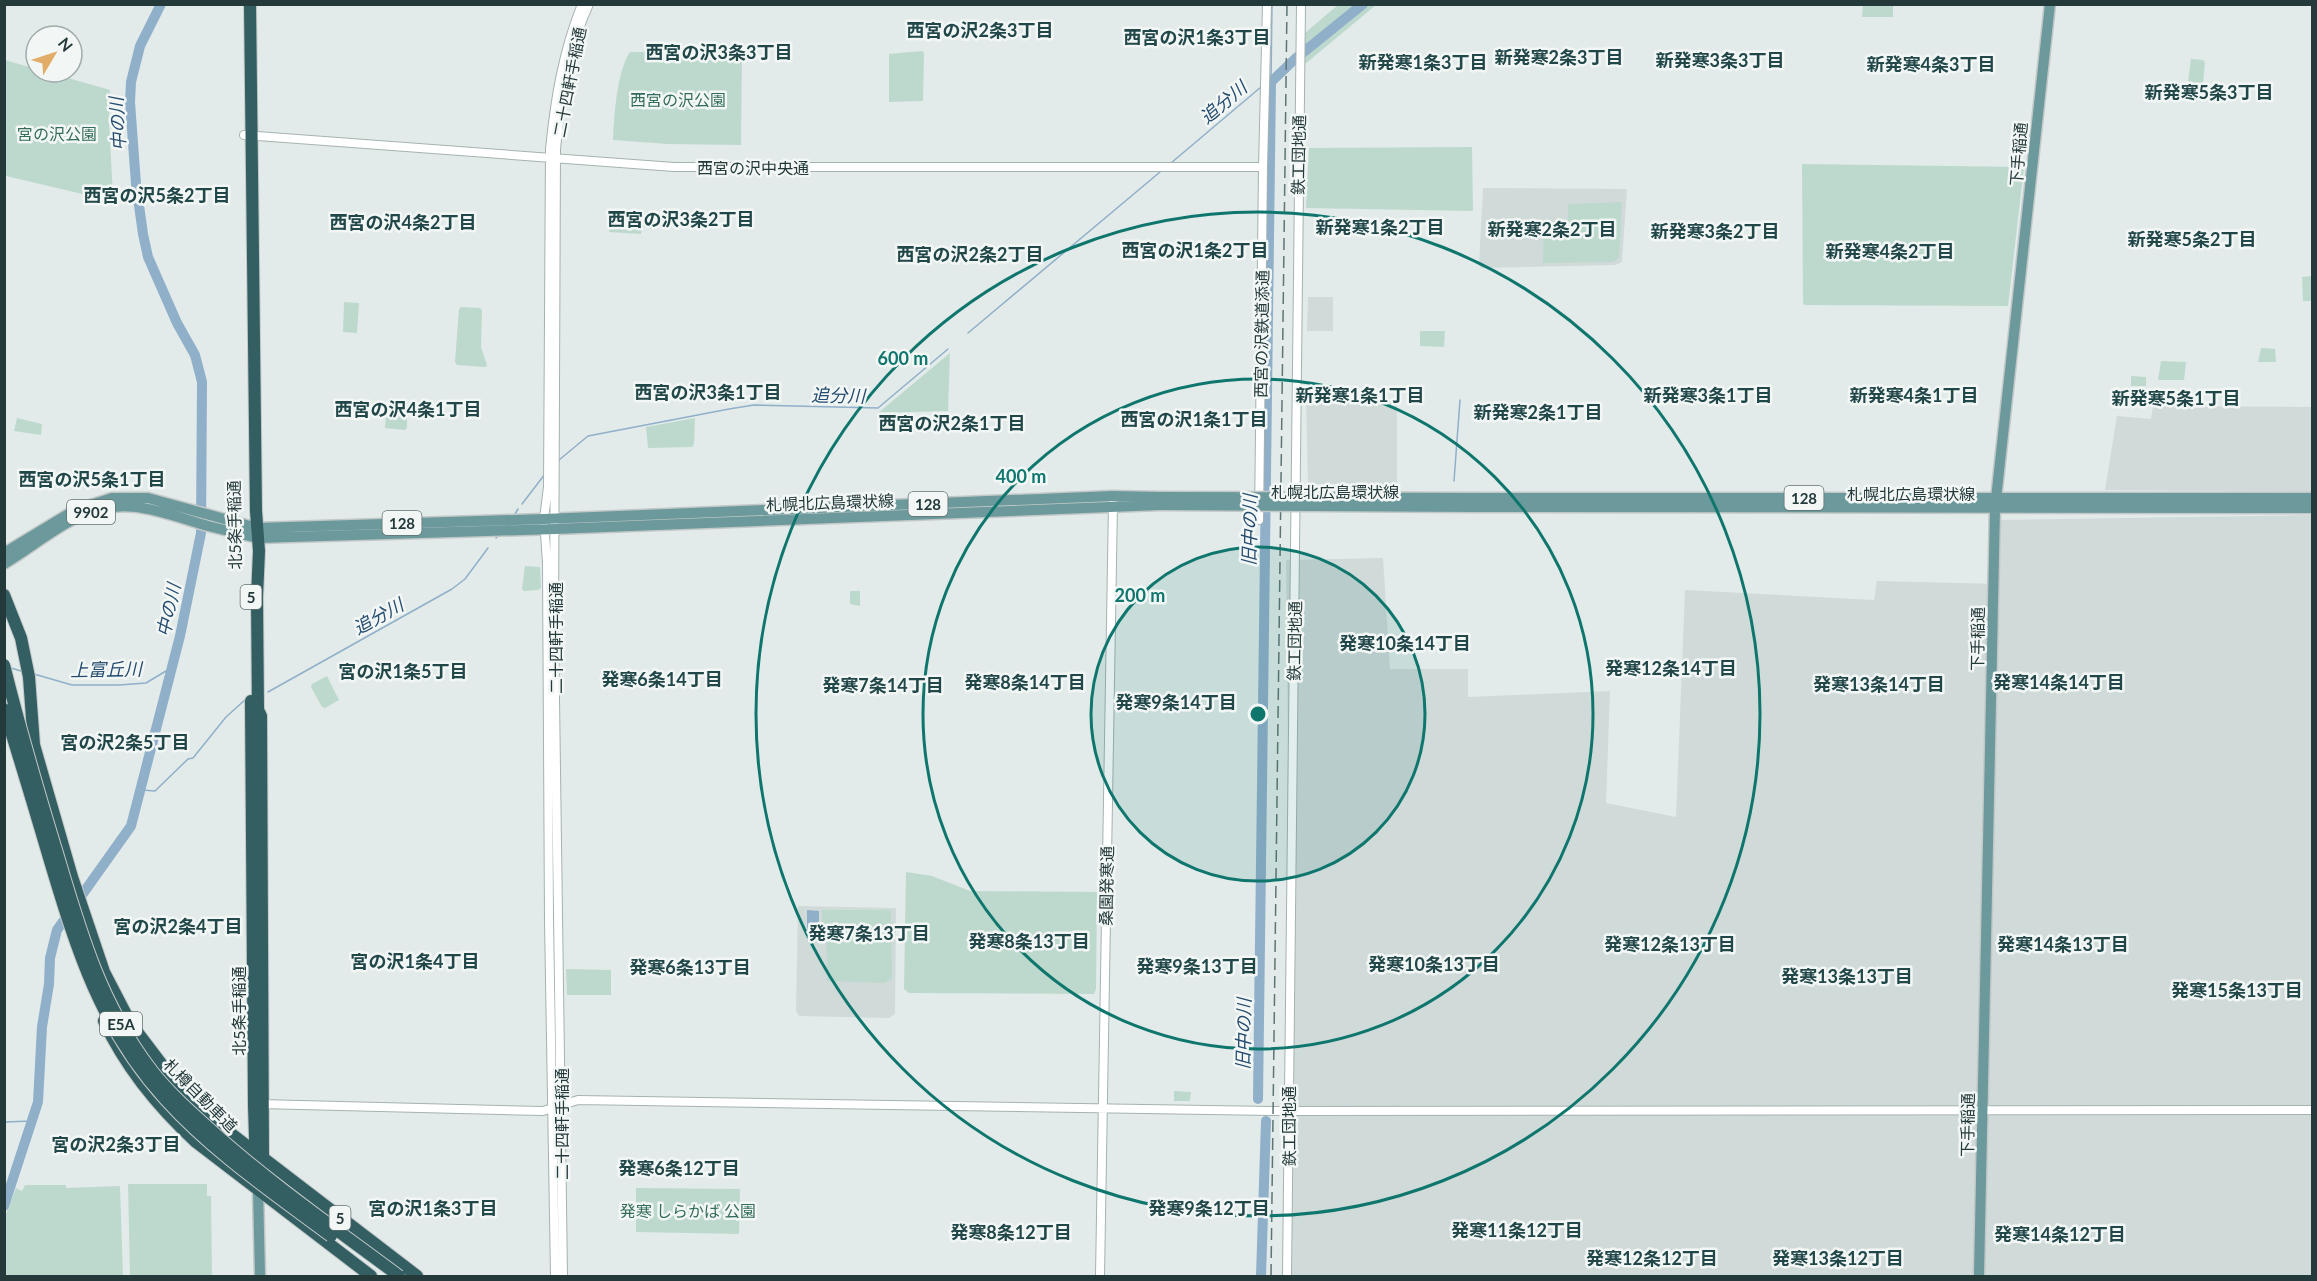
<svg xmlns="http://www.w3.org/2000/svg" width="2317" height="1281" font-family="Lato,'Noto Sans JP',sans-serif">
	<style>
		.built { fill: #d0dad9 }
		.green { fill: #bdd9cd }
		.water { fill: #90afc9 }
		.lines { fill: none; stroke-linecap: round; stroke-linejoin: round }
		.stream { stroke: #90afc9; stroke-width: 1.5 }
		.river { stroke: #90afc9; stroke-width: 10 }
		.minor-casing { stroke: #a5b2b1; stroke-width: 10 }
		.major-casing { stroke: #c2c8c8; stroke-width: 13 }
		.highway-casing { stroke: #c2c8c8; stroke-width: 14 }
		.minor { stroke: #fff; stroke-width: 8 }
		.major { stroke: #6c999b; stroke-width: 10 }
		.highway { stroke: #335e62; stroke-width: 12 }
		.rail { stroke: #5f7475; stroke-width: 1.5; stroke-dasharray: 12 6; stroke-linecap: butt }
		.major-bridge-casing { stroke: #c2c8c8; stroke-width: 13; stroke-linecap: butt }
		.highway-bridge-casing { stroke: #c2c8c8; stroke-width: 14; stroke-linecap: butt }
		.major-bridge { stroke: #6c999b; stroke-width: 10 }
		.highway-bridge { stroke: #335e62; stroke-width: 12 }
		.ring { fill: none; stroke: #0f766e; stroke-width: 3 }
		.labels { text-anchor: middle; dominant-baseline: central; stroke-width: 5; stroke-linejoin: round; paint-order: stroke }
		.shield { fill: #f2f7f6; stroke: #627272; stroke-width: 1.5 }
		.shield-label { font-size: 15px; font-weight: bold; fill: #24393a }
		.street-label { font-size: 16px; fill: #24393a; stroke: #f2f7f6 }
		.park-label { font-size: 16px; fill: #336c5a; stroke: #f2f7f6 }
		.neighbourhood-label { font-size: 18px; font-weight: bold; fill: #224749; stroke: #f2f7f6 }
		.water-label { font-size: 18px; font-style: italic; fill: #254c6f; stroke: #f2f7f6 }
		.centre { fill: #0f766e; stroke: #f2f7f6; stroke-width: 3 }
		.ring-label { font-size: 18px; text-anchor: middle; font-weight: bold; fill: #0f766e; stroke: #f2f7f6; stroke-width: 5; stroke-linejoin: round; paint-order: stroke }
	</style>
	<rect width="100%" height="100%" fill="#e2ebe9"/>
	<path class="built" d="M 1483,188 L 1627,189 L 1622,262 L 1615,265 L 1481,268 L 1479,265 Z
		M 1308,297 L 1333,297 L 1333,331 L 1307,331 Z
		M 1306,398 L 1397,399 L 1397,485 L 1308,484 Z
		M 2153,406 L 2312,407 L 2312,492 L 2105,490 L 2117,416 L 2151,419 Z
		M 2312,515 L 2312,1276 L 1283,1276 L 1288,754 L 1286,560 L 1383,558 L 1390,669 L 1468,669 L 1468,697 L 1610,691 L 1606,803 L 1676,817 L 1685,590 L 1874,600 L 1877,581 L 1999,584 L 2001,520 Z
		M 798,906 L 896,908 L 895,1014 L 889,1018 L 799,1016 L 796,1011 Z"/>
	<path class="green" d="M 1339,4 L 1376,5 L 1305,64 L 1305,33 Z
		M 1863,5 L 1893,5 L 1893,17 L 1862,17 Z
		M 922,51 L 924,53 L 923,101 L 889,102 L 889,54 Z
		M 630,52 L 740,53 L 742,55 L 741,145 L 668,144 L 613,140 C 614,116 617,71 630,52 Z
		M 2191,59 L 2203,60 L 2205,63 L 2203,83 L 2200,85 L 2188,82 Z
		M 5,60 L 36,69 L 36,72 L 47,72 L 110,90 L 109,121 L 113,196 L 108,200 L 6,176 L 5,181 Z
		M 1472,147 L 1473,211 L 1306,208 L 1309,148 Z
		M 1802,164 L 2024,167 L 2008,306 L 1805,305 L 1803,303 Z
		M 1622,202 L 1619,258 L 1613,262 L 1543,263 L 1544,223 L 1568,222 L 1568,204 Z
		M 611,210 L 651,214 L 652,229 L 642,227 L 641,234 L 609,232 Z
		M 2312,276 L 2312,301 L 2303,301 L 2302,277 Z
		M 344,302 L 359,303 L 357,333 L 343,332 Z
		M 461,307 L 480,308 L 482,310 L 481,347 L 487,365 L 486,367 L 457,365 L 455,362 L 459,309 Z
		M 1420,331 L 1445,331 L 1444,347 L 1420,346 Z
		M 2261,348 L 2275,349 L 2276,362 L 2258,362 Z
		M 950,353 L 948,411 L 878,413 Z
		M 2161,361 L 2186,362 L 2184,380 L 2158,380 Z
		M 2131,376 L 2146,377 L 2146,386 L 2131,386 Z
		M 386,415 L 407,416 L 407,428 L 405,430 L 385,428 Z
		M 17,418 L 42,424 L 41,435 L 14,431 Z
		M 695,418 L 694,444 L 692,447 L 648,448 L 646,427 Z
		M 525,566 L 540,567 L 541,588 L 538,590 L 524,591 L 522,589 Z
		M 850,591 L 860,591 L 860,606 L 850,604 Z
		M 327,676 L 339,700 L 325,708 L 322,707 L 311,687 L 312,684 Z
		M 906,872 L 932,876 L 970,891 L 1097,892 L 1096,989 L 1094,994 L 909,993 L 904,989 Z
		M 822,910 L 891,910 L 892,978 L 885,983 L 827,981 L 826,928 L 822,927 Z
		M 566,969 L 611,970 L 611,995 L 567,995 Z
		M 1174,1091 L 1191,1092 L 1190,1101 L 1174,1101 Z
		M 128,1184 L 207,1184 L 207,1196 L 211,1196 L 212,1276 L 130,1276 Z
		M 25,1185 L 66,1185 L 66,1188 L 120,1186 L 123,1276 L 5,1276 L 5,1217 L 16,1188 L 22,1191 Z
		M 636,1188 L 740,1189 L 739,1234 L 636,1232 Z"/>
	<path class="water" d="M 807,910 L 819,911 L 819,942 L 807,941 Z"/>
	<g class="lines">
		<path class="stream" d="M 1271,82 L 1272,4
			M 1171,163 L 1261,87
			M 968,333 L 1160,172
			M 559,460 L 588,436 L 729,409 L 754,405 L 878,408 L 948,349
			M 1454,481 L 1460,400
			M 522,504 L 545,474
			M 515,514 L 518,509
			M 496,538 L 498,536
			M 11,668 L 21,671
			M 34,674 L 72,685 L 119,685 L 146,683 L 171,668
			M 268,692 L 452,589 L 465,579 L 488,548
			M 142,790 L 155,791 L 188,759 L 193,758 L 226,717 L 246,699
			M 4,1122 L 32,1121"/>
		<path class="river" d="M 1258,1099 L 1271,82 L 1295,59 L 1363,4
			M 4,1206 L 38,1102 L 42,1027 L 49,984 L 50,958 L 57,930 L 131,826 L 180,636 L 201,533 L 202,382 L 195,355 L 177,323 L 148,257 L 143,234 L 136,184 L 130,102 L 131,82 L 140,46 L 161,4
			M 1261,1276 L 1266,1121"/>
		<g class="minor-casing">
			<path id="minor" d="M 244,135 L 674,167 L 1263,167
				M 1259,520 L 1263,167 L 1267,4
				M 260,1104 L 543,1111 L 578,1100 L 1273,1111 L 2312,1110
				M 555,1276 L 549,920 L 547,563 L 544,519 L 548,487 L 550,149 C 555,99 563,51 582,4
				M 563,1276 L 554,626 L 556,149 C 561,100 568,50 589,4
				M 1100,1276 L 1113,503
				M 1287,1276 L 1301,4"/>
		</g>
		<g class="major-casing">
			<path id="major" d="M 1476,498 L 2312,498
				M 1476,507 L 2312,508
				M 4,553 L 75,510 L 112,498 L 148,498 L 257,528 L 544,519 L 1113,496 L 1160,497
				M 4,564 C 29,549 53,529 78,517 C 125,494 163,513 208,526 C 224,530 241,534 258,538 L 555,529 L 1160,505
				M 258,1189 L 260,1276
				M 1979,1276 L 1995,508 L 2050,4"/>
		</g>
		<g class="highway-casing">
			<path id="highway" d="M 250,4 L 256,511 L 259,551 L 257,597 L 258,710 L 261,716 L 263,1159 L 259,1182
				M 4,595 L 21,638 L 29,677 L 34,745 L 72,877 L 104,972 L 131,1024 L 169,1074 L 212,1119 L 417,1276
				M 251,701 L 254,1105 L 256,1170
				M 104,1021 C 126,1068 158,1107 196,1142 L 371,1276"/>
		</g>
		<use href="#minor" class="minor"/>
		<use href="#major" class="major"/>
		<use href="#highway" class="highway"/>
		<path class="rail" d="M 1271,1276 L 1287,4"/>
		<g class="major-bridge-casing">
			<path id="major-bridge" d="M 1160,497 L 1476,498
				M 1160,505 L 1476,507"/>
		</g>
		<g class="highway-bridge-casing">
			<path id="highway-bridge" d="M 4,665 C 20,729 38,791 57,853 C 80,931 101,1005 152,1071 C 170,1094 192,1113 213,1132 C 271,1184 336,1229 399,1276
				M 4,709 C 20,760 35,810 50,861 C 77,951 101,1029 166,1100 C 214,1153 275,1194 331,1236"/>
		</g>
		<use href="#major-bridge" class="major-bridge"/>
		<use href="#highway-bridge" class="highway-bridge"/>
	</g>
	<circle cx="1258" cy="714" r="167" fill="#0f766e" fill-opacity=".12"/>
	<g class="ring">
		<circle cx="1258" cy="714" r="167"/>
		<circle cx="1258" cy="714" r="335"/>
		<circle cx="1258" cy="714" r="502"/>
	</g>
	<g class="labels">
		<g class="shield">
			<rect x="1784.5" y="486" width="39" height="24" rx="4.5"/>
			<rect x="908.5" y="492" width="39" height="24" rx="4.5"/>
			<rect x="67" y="500" width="48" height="24" rx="4.5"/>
			<rect x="382.5" y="511" width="39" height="24" rx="4.5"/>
			<rect x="240.5" y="585" width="21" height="24" rx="4.5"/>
			<rect x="100" y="1012" width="42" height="24" rx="4.5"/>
			<rect x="329.5" y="1206" width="21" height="24" rx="4.5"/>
		</g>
		<g class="shield-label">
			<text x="1804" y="498">128</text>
			<text x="928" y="504">128</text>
			<text x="91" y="512">9902</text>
			<text x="402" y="523">128</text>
			<text x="251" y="597">5</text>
			<text x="121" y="1024">E5A</text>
			<text x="340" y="1218">5</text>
		</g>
		<g class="street-label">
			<text transform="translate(569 82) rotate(-79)">二十四軒手稲通</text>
			<text transform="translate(2018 154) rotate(-85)">下手稲通</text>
			<text transform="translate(1298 155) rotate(-89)">鉄工団地通</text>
			<text x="753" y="167">西宮の沢中央通</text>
			<text transform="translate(1261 334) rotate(-89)">西宮の沢鉄道添通</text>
			<text x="1335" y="491">札幌北広島環状線</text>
			<text x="1911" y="493">札幌北広島環状線</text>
			<text transform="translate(830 502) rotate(-2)">札幌北広島環状線</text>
			<text transform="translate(234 525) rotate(-91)">北5条手稲通</text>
			<text transform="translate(555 638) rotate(-90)">二十四軒手稲通</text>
			<text transform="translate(1977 639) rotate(-89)">下手稲通</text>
			<text transform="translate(1294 641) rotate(-89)">鉄工団地通</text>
			<text transform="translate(1106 886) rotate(-89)">桑園発寒通</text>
			<text transform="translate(238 1011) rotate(-90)">北5条手稲通</text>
			<text transform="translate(201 1095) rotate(45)">札樽自動車道</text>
			<text transform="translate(561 1124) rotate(-90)">二十四軒手稲通</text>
			<text transform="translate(1967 1125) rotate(-89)">下手稲通</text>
			<text transform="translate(1288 1126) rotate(-90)">鉄工団地通</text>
		</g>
		<g class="park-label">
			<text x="678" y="99">西宮の沢公園</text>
			<text x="57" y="133">宮の沢公園</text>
			<text x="688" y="1210">発寒 しらかば 公園</text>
		</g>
		<g class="neighbourhood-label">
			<text x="980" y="30">西宮の沢2条3丁目</text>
			<text x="1197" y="37">西宮の沢1条3丁目</text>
			<text x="719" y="52">西宮の沢3条3丁目</text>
			<text x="1559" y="57">新発寒2条3丁目</text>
			<text x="1720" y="60">新発寒3条3丁目</text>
			<text x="1423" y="62">新発寒1条3丁目</text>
			<text x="1931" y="64">新発寒4条3丁目</text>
			<text x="2209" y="92">新発寒5条3丁目</text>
			<text x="157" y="195">西宮の沢5条2丁目</text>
			<text x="681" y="219">西宮の沢3条2丁目</text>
			<text x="403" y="222">西宮の沢4条2丁目</text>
			<text x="1380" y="227">新発寒1条2丁目</text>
			<text x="1552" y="229">新発寒2条2丁目</text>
			<text x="1715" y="231">新発寒3条2丁目</text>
			<text x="2192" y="239">新発寒5条2丁目</text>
			<text x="1195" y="250">西宮の沢1条2丁目</text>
			<text x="1890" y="251">新発寒4条2丁目</text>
			<text x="970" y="254">西宮の沢2条2丁目</text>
			<text x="708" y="392">西宮の沢3条1丁目</text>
			<text x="1360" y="395">新発寒1条1丁目</text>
			<text x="1708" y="395">新発寒3条1丁目</text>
			<text x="1914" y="395">新発寒4条1丁目</text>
			<text x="2176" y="398">新発寒5条1丁目</text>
			<text x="408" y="409">西宮の沢4条1丁目</text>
			<text x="1538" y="412">新発寒2条1丁目</text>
			<text x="1194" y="419">西宮の沢1条1丁目</text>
			<text x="952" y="423">西宮の沢2条1丁目</text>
			<text x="92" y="479">西宮の沢5条1丁目</text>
			<text x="1405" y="643">発寒10条14丁目</text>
			<text x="1671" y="668">発寒12条14丁目</text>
			<text x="403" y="671">宮の沢1条5丁目</text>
			<text x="662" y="679">発寒6条14丁目</text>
			<text x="1025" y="682">発寒8条14丁目</text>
			<text x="2059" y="682">発寒14条14丁目</text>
			<text x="1879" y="684">発寒13条14丁目</text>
			<text x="883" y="685">発寒7条14丁目</text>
			<text x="1176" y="702">発寒9条14丁目</text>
			<text x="125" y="742">宮の沢2条5丁目</text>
			<text x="178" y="926">宮の沢2条4丁目</text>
			<text x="869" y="933">発寒7条13丁目</text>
			<text x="1029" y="941">発寒8条13丁目</text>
			<text x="1670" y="944">発寒12条13丁目</text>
			<text x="2063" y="944">発寒14条13丁目</text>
			<text x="415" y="961">宮の沢1条4丁目</text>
			<text x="1434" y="964">発寒10条13丁目</text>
			<text x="1197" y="966">発寒9条13丁目</text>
			<text x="690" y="967">発寒6条13丁目</text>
			<text x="1847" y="976">発寒13条13丁目</text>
			<text x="2237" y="990">発寒15条13丁目</text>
			<text x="116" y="1144">宮の沢2条3丁目</text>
			<text x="679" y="1168">発寒6条12丁目</text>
			<text x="433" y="1208">宮の沢1条3丁目</text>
			<text x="1209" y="1208">発寒9条12丁目</text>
			<text x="1517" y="1230">発寒11条12丁目</text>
			<text x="1011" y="1232">発寒8条12丁目</text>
			<text x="2060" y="1234">発寒14条12丁目</text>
			<text x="1652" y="1258">発寒12条12丁目</text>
			<text x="1838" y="1258">発寒13条12丁目</text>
		</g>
		<g class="water-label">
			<text transform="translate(1223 102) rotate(-40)">追分川</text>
			<text transform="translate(117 124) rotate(-93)">中の川</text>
			<text transform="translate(838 395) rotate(1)">追分川</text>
			<text transform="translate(1249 530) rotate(-89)">旧中の川</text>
			<text transform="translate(168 610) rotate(-78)">中の川</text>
			<text transform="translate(378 616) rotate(-29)">追分川</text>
			<text transform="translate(106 669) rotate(-1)">上富丘川</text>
			<text transform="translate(1243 1034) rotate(-89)">旧中の川</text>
		</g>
	</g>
	<circle cx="1258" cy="714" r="9" class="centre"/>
	<g class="ring-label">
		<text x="903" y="365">600 m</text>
		<text x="1021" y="483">400 m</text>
		<text x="1140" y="602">200 m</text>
	</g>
	<rect width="2317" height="1281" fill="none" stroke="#24393a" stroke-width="12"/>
	<g transform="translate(54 54) rotate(51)"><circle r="28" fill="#f2f7f6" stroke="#a0abab" stroke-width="1.5"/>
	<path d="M0-4.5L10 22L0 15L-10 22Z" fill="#e2ac69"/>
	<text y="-9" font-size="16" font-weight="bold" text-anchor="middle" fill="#24393a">N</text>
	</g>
</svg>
